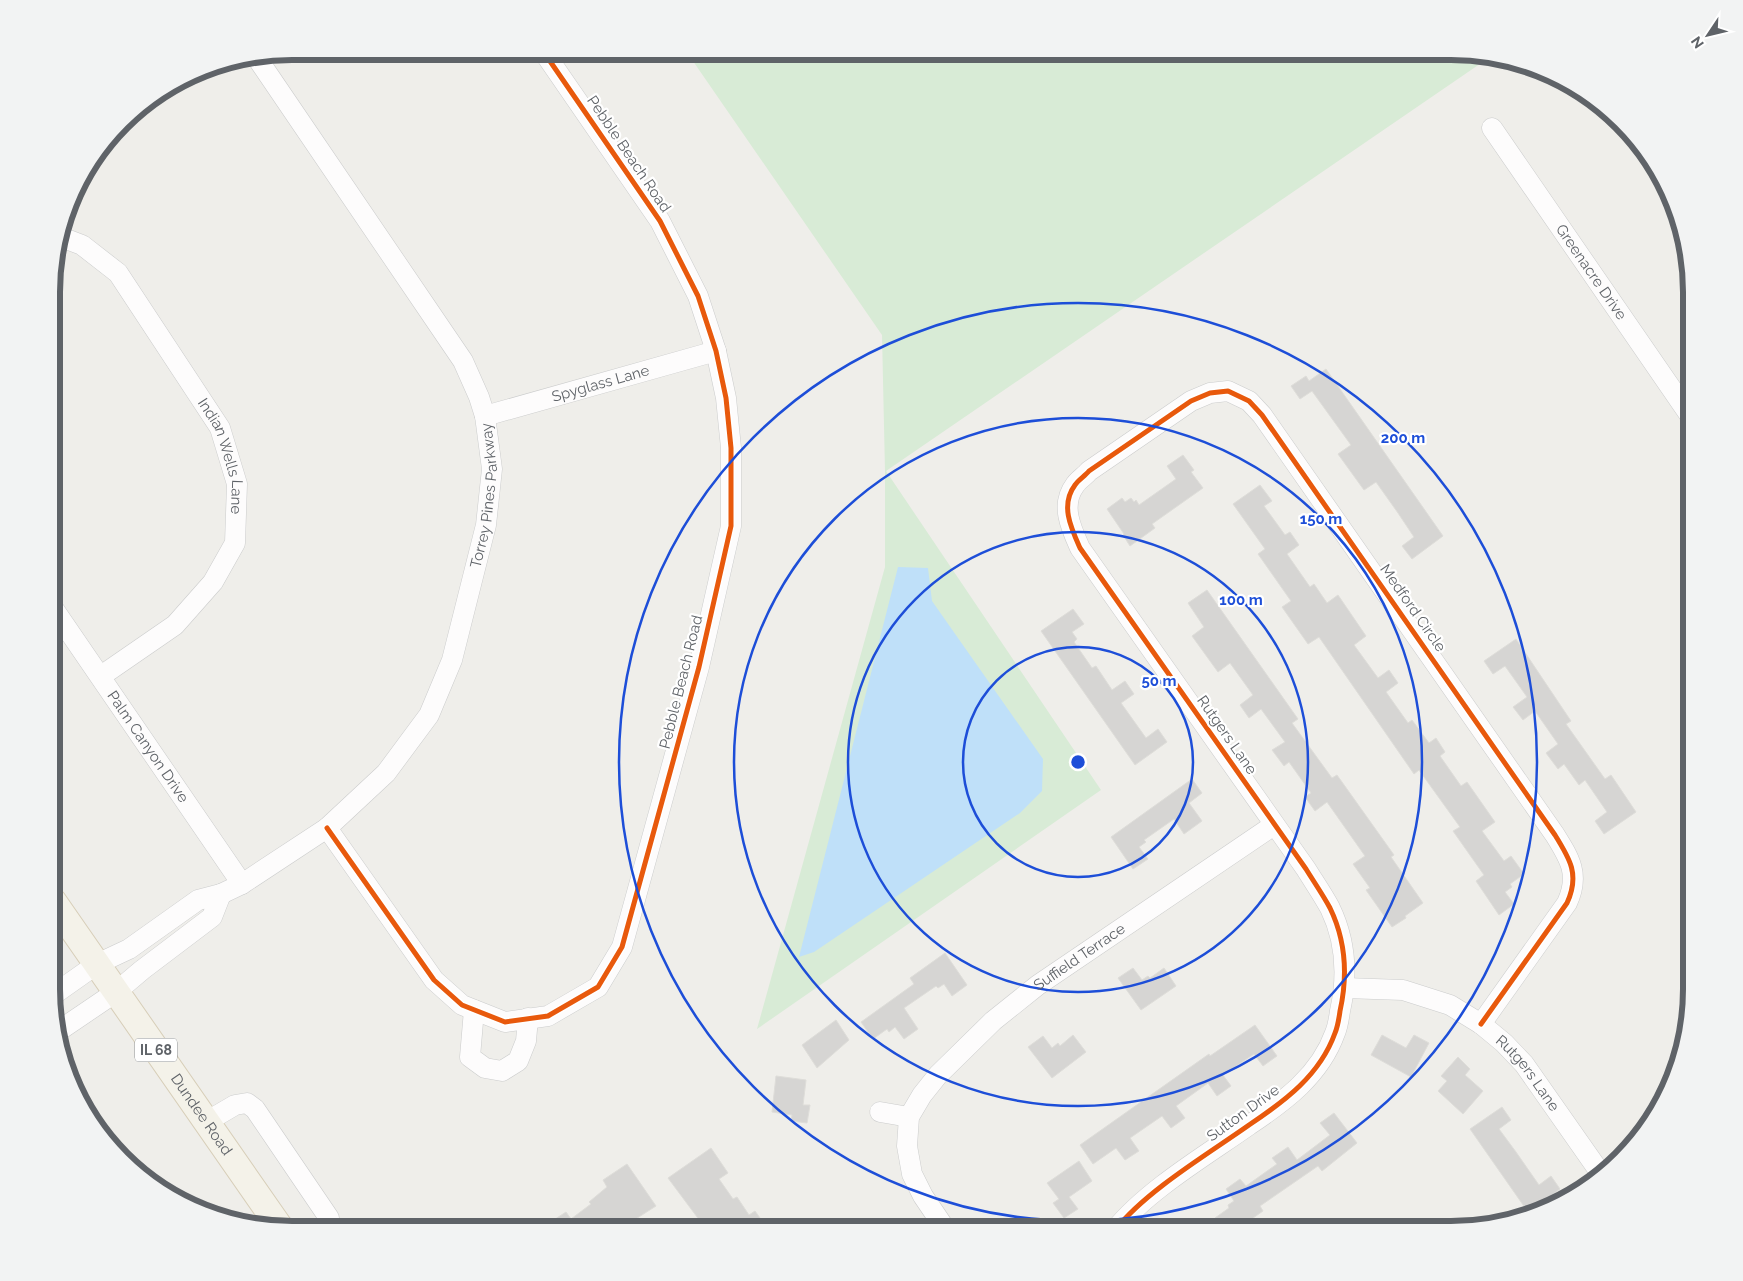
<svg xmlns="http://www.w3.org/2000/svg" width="1743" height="1281" font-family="Raleway,sans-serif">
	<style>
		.green { fill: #d8ebd6 }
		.water { fill: #bfe0f9 }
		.building { fill: #d6d5d3; stroke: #deddd9 }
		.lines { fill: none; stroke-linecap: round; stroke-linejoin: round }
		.minor-casing { stroke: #cbcccc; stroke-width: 21 }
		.major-casing { stroke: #d7ceb8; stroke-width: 28 }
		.minor { stroke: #fdfcfc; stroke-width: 20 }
		.major { stroke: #f4f2e9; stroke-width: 26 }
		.cycleway-casing { stroke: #fff; stroke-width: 8 }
		.cycleway { stroke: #e8590c; stroke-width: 5 }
		.ring { fill: none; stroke: #1d4ed8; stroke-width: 2.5 }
		.labels { text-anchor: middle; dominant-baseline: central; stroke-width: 4.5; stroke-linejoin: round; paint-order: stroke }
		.shield { fill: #fff; stroke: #8f9295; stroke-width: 1 }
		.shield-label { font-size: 14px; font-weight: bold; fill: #5f6368 }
		.street-label { font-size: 15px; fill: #5f6368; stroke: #fff }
		.rim { fill: none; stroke: #5f6368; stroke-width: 6 }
		.centre { fill: #1d4ed8; stroke: #fff; stroke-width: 2.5 }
		.ring-label { font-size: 15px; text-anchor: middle; font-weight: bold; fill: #1d4ed8; stroke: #fff; stroke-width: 4.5; stroke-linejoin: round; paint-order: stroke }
	</style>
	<rect width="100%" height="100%" fill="#efeeea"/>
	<path class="green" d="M 686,51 L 1466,52 L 1490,57 L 886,471 L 1101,790 L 757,1029 L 885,567 L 885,471 L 882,335 Z"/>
	<path class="water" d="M 898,567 L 928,568 L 932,601 L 1043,759 L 1042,791 L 1020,813 L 814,952 L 799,957 Z"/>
	<path class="building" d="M 1326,369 L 1443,536 L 1412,559 L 1402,546 L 1414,537 L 1398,513 L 1376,482 L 1364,490 L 1338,454 L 1351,445 L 1312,391 L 1300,399 L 1291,386 L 1306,376 L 1309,381 Z
		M 1183,455 L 1194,470 L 1191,472 L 1203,488 L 1152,524 L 1155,528 L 1130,546 L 1123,535 L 1124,534 L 1107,509 L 1122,498 L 1125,502 L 1131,498 L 1134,502 L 1136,500 L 1139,505 L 1176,479 L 1167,466 Z
		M 1260,485 L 1272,501 L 1264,506 L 1285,535 L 1290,532 L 1299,545 L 1287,554 L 1310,587 L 1314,584 L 1327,603 L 1338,595 L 1366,636 L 1354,645 L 1378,678 L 1389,670 L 1398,683 L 1386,692 L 1408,723 L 1412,720 L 1429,743 L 1436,738 L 1445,752 L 1440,756 L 1461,786 L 1467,782 L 1495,822 L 1482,831 L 1504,861 L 1511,856 L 1524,874 L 1510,884 L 1512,887 L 1505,892 L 1514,904 L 1499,915 L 1476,881 L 1484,875 L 1453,831 L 1460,827 L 1419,770 L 1414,774 L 1319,637 L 1308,644 L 1282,607 L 1291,601 L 1258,554 L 1265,549 L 1233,504 Z
		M 1207,590 L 1298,719 L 1292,723 L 1332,778 L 1337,775 L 1394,855 L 1391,857 L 1423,903 L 1405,916 L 1406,918 L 1392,927 L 1366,890 L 1370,888 L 1353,864 L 1365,856 L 1327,802 L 1315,811 L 1305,797 L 1311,793 L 1289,762 L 1284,766 L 1272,750 L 1285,742 L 1261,709 L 1249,718 L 1240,705 L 1253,695 L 1230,663 L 1218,672 L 1192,636 L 1204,627 L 1188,603 Z
		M 1073,609 L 1084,624 L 1072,632 L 1077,639 L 1074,642 L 1092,668 L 1096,666 L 1112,690 L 1125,681 L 1134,694 L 1121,703 L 1146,738 L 1158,729 L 1167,742 L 1135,765 L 1041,631 Z
		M 1516,639 L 1571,721 L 1566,724 L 1605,779 L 1611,775 L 1636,812 L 1604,834 L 1595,821 L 1607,812 L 1585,780 L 1579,785 L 1564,764 L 1558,769 L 1546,753 L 1558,744 L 1535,711 L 1523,720 L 1513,707 L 1527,697 L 1505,666 L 1493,674 L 1484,661 Z
		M 1192,779 L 1202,793 L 1189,803 L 1202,821 L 1184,834 L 1174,819 L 1144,840 L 1146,842 L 1139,847 L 1148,859 L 1133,869 L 1111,837 Z
		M 945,953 L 967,985 L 952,996 L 944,984 L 938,988 L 936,986 L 904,1008 L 918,1029 L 904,1039 L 895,1027 L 889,1032 L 887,1029 L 873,1039 L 861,1022 L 914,984 L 910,978 Z
		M 1133,968 L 1142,980 L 1148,976 L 1150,978 L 1164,968 L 1176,986 L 1141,1010 L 1118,978 Z
		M 836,1020 L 849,1040 L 817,1068 L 802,1045 Z
		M 1255,1025 L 1277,1056 L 1263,1066 L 1254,1054 L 1223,1075 L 1231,1086 L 1217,1096 L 1208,1083 L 1176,1106 L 1185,1118 L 1171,1128 L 1162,1116 L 1130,1138 L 1139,1151 L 1125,1160 L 1116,1148 L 1093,1164 L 1080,1145 L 1209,1054 L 1210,1056 Z
		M 1073,1035 L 1086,1052 L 1052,1078 L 1028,1047 L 1043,1036 L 1052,1048 L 1058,1043 L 1060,1046 Z
		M 1382,1035 L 1406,1048 L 1414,1035 L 1429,1043 L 1411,1077 L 1371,1055 Z
		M 1458,1057 L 1470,1069 L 1465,1075 L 1483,1091 L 1463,1114 L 1438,1091 L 1447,1081 L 1441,1076 Z
		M 776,1076 L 806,1080 L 803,1105 L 810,1105 L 807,1123 L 791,1121 L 792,1115 L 772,1112 Z
		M 1502,1107 L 1511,1120 L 1499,1129 L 1516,1152 L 1539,1185 L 1551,1176 L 1560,1189 L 1528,1212 L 1470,1129 Z
		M 1334,1113 L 1357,1143 L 1322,1171 L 1318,1166 L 1260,1206 L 1263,1211 L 1236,1230 L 1224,1230 L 1215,1218 L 1229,1208 L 1228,1205 L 1234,1201 L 1226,1189 L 1240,1179 L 1246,1186 L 1277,1164 L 1272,1158 L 1288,1147 L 1297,1160 L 1330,1135 L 1320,1123 Z
		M 711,1148 L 728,1173 L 719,1179 L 733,1199 L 737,1197 L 749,1215 L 755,1211 L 768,1229 L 706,1229 L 668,1178 Z
		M 1079,1161 L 1092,1181 L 1069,1197 L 1078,1209 L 1064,1218 L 1053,1203 L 1059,1199 L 1047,1183 Z
		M 627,1164 L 656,1206 L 620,1229 L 540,1229 L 566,1212 L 571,1219 L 591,1204 L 589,1202 L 607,1187 L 603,1180 Z"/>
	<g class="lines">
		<g class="minor-casing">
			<g id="minor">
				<path id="s1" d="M 1492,128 L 1691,417"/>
				<path id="s2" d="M 61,237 L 82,245 L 118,273 L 220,428 L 237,484 L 235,543 L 213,582 L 175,625 L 101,676"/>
				<path id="s3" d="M 485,416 L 716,351"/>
				<path id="s4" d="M 53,608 L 242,884"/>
				<path d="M 327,828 L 434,980 L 462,1005 L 505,1022 L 548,1016 L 598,987 L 622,947 L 699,667 L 731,526 L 731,448 L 726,398 L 716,351 L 698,296 L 660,221 L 543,51"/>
				<path id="s5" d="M 221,894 L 242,884 L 327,828 L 386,773 L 429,715 L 452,660 L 486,525 L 492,469 L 485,416 L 479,397 L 463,361 L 257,58"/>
				<path id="s6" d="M 1345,988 L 1403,990 L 1450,1005 L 1481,1024 L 1504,1043 L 1524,1064 L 1599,1171"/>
				<path d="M 53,995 L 97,964 L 129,949 L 198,900 L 221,894 L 212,917 L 142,970 L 116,992 L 57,1032"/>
				<path d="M 474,1010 L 470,1057 L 485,1068 L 502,1071 L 518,1061 L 526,1041 L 528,1018"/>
				<path d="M 880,1112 L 909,1117"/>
				<path d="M 206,1122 L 235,1105 L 247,1103 L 255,1109 L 329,1218 L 328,1229"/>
				<path id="s7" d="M 946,1230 L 923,1196 L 912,1174 L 907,1146 L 909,1117 L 922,1095 L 938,1075 L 993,1021 L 1038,985 L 1274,825"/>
				<path d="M 1115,1230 C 1147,1190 1208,1154 1249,1125 C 1285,1101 1320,1075 1335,1033 C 1338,1026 1339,1018 1340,1011 C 1348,975 1346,941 1330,908 C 1323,895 1314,882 1306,869 L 1080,548 C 1071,528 1060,505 1075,485 C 1078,480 1085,476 1089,471 L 1191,401 L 1210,393 L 1228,391 L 1249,401 L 1262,415 L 1555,835 C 1570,859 1580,875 1567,903 L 1481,1024"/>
			</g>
		</g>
		<g class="major-casing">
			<g id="major">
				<path id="s8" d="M 53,901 L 281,1229"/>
			</g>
		</g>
		<use href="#minor" class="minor"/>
		<use href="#major" class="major"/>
		<g class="cycleway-casing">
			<path id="cycleway" d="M 327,828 L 434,980 L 462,1005 L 505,1022 L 548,1016 L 598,987 L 622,947 L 699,667 L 731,526 L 731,448 L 726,398 L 716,351 L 698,296 L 660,221 L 543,51
				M 1115,1230 C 1147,1190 1208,1154 1249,1125 C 1285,1101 1320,1075 1335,1033 C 1338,1026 1339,1018 1340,1011 C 1348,975 1346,941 1330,908 C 1323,895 1314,882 1306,869 L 1080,548 C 1071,528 1060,505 1075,485 C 1078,480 1085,476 1089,471 L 1191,401 L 1210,393 L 1228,391 L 1249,401 L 1262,415 L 1555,835 C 1570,859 1580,875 1567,903 L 1481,1024"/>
		</g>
		<use href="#cycleway" class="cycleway"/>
	</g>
	<g class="ring">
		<circle cx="1078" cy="762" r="115"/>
		<circle cx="1078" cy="762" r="230"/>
		<circle cx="1078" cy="762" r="344"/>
		<circle cx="1078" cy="762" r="459"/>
	</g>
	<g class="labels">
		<rect class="shield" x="135" y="1038.5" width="42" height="23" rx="4"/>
		<g class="shield-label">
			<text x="156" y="1050">IL 68</text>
		</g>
		<g class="street-label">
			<text transform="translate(629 154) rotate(56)">Pebble Beach Road</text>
			<text stroke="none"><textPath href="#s1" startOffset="175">Greenacre Drive</textPath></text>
			<text stroke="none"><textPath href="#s3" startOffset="120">Spyglass Lane</textPath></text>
			<text stroke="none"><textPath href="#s2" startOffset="281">Indian Wells Lane</textPath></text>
			<text stroke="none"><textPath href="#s5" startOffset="506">Torrey Pines Parkway</textPath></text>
			<text transform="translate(1413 608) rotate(55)">Medford Circle</text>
			<text transform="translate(681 682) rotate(-76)">Pebble Beach Road</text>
			<text transform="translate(1227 735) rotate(55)">Rutgers Lane</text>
			<text stroke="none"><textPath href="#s4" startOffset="168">Palm Canyon Drive</textPath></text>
			<text stroke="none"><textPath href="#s7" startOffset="359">Suffield Terrace</textPath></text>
			<text stroke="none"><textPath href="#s6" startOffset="212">Rutgers Lane</textPath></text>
			<text transform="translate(1243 1113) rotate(-36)">Sutton Drive</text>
			<text stroke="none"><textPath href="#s8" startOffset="260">Dundee Road</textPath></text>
		</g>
	</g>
	<path d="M0 0H1743V1281H0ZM292 60H1451A232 232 0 0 1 1683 292V989A232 232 0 0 1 1451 1221H292A232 232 0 0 1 60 989V292A232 232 0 0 1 292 60Z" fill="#f2f3f3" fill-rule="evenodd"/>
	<path class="rim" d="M292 60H1451A232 232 0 0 1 1683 292V989A232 232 0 0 1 1451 1221H292A232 232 0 0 1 60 989V292A232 232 0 0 1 292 60Z"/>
	<circle cx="1078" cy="762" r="8" class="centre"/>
	<g class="ring-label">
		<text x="1403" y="443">200 m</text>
		<text x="1321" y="524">150 m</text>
		<text x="1241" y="605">100 m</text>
		<text x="1159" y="686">50 m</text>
	</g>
	<g transform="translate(1708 35) rotate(235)" stroke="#ffffff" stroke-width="4" paint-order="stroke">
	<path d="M0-4L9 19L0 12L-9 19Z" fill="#5f6368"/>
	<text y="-8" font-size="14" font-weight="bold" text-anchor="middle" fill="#5f6368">N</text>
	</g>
</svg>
